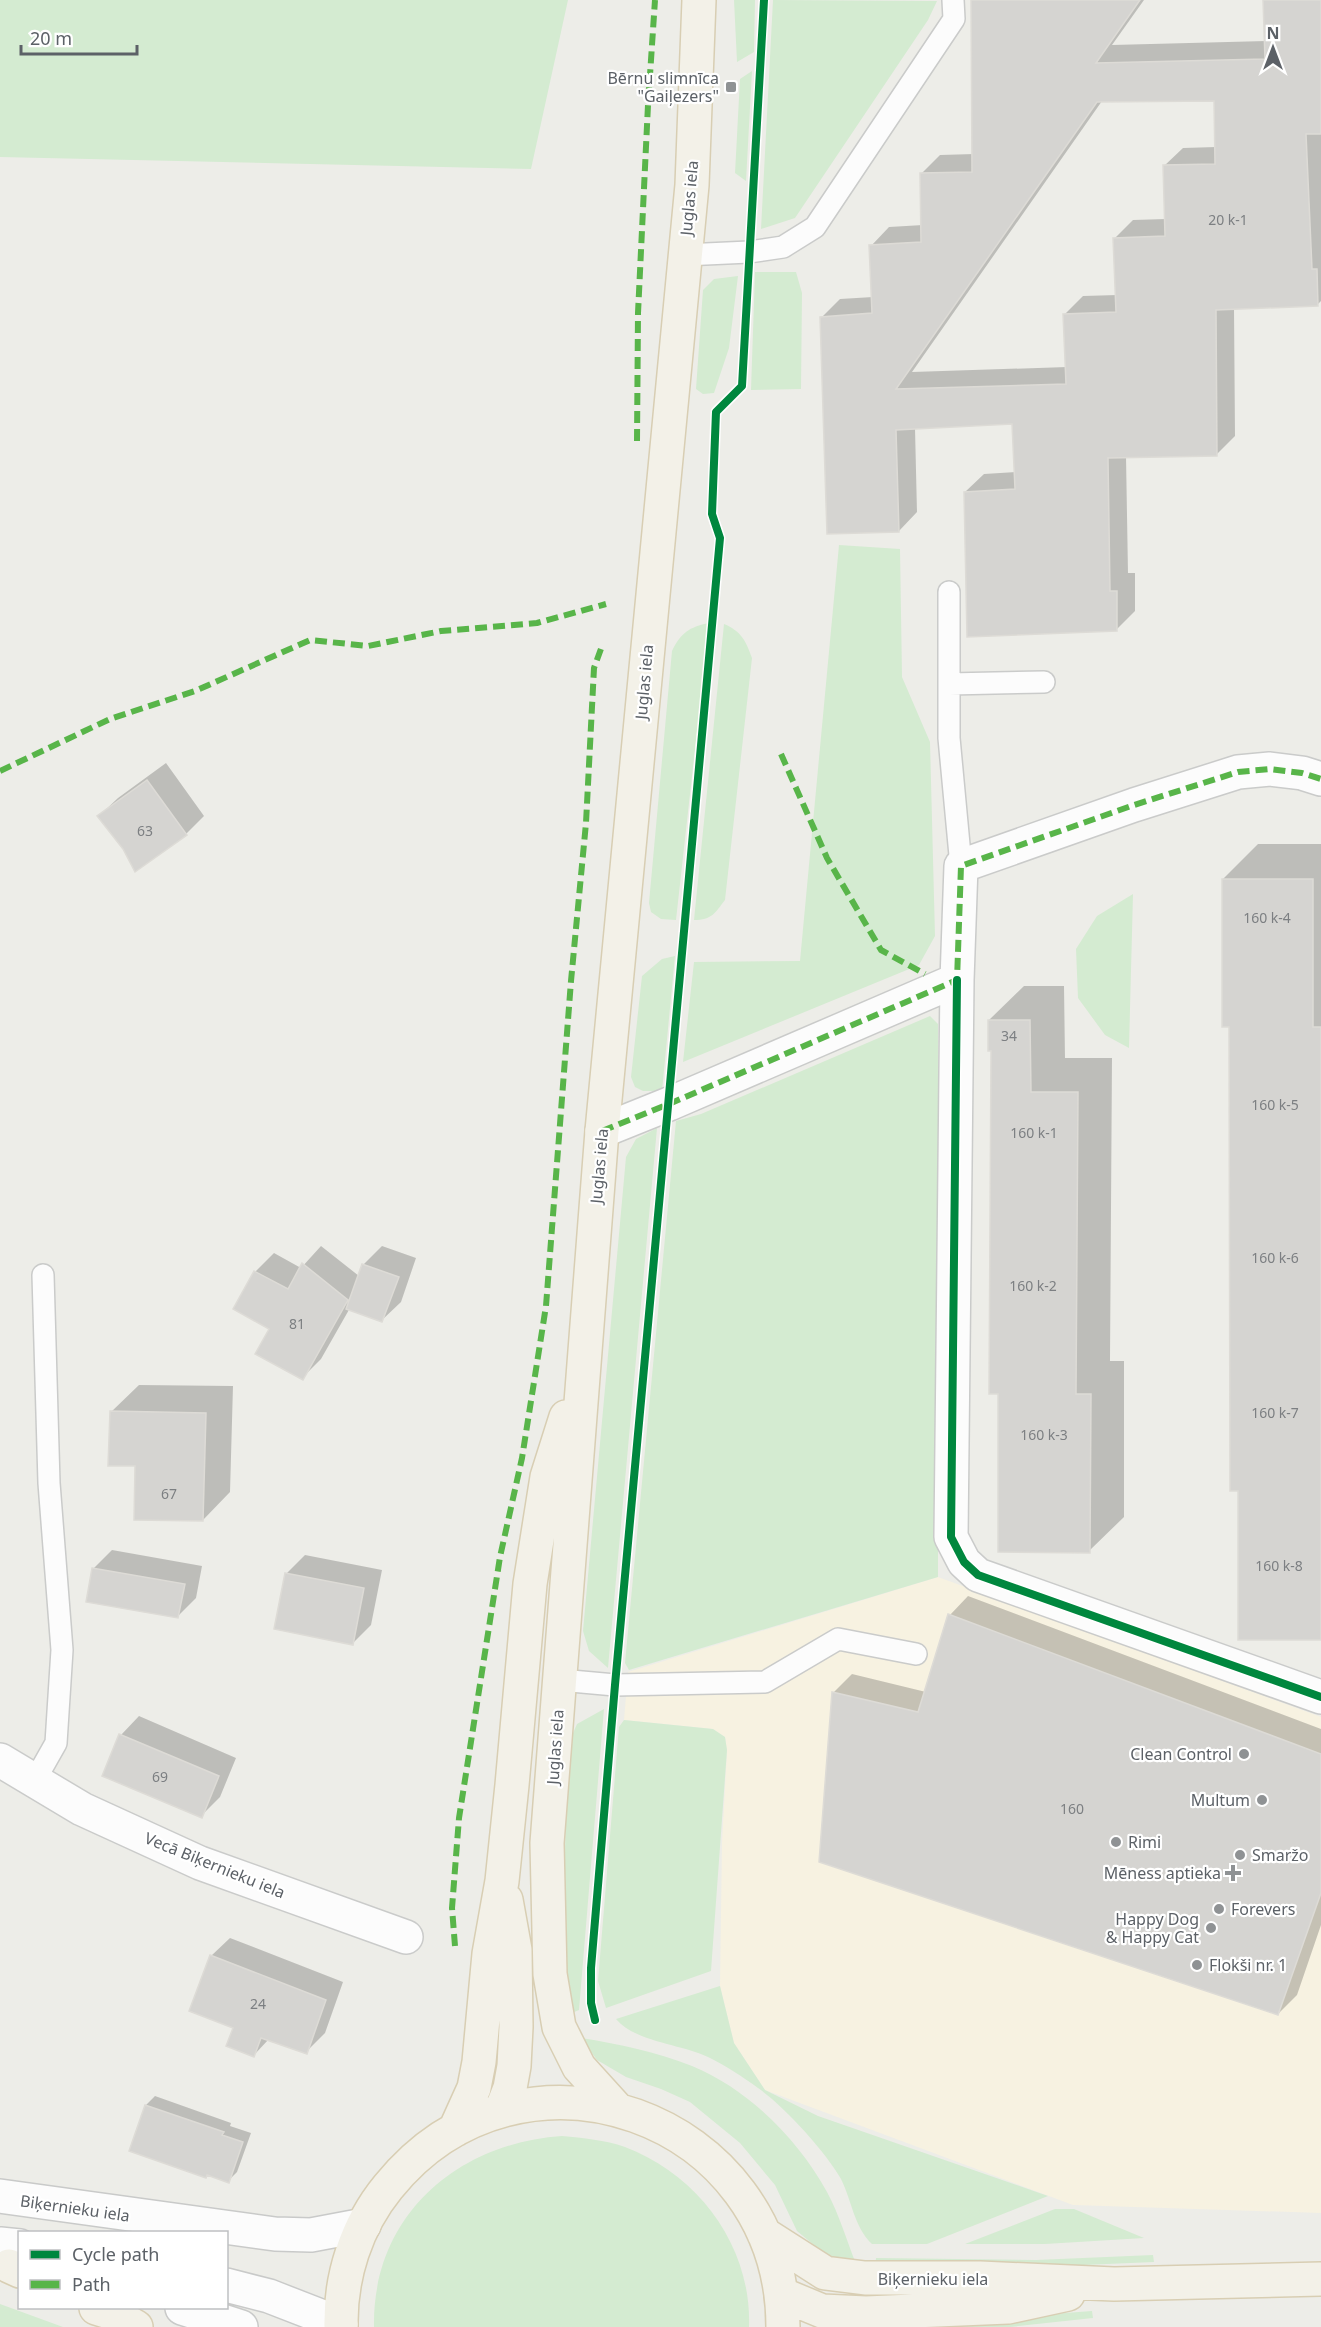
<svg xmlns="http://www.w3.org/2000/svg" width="1321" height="2327" font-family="'Noto Sans',sans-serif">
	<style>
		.commercial { fill: #f7f2e1 }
		.green { fill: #d4ebd1 }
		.shadow { fill: #0003; fill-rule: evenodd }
		.building { fill: #d5d4d1; stroke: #dddbd6; stroke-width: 1.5; fill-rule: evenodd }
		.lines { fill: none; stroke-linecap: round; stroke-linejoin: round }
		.lane-casing { stroke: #cacbca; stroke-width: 24 }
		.street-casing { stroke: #cacbca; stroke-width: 36 }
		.secondary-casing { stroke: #c9cac9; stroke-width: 36 }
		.primary-casing { stroke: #d8ceb3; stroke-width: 36 }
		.lane { stroke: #fcfcfc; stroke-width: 21 }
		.street { stroke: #fcfcfc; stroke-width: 33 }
		.secondary { stroke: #fcfcfc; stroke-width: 33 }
		.primary { stroke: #f3f1e8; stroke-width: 33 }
		.quiet { stroke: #58b549; stroke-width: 6; stroke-dasharray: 12 6; stroke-linecap: butt }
		.cycleway-casing { stroke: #fff; stroke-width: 11 }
		.cycleway { stroke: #00873e; stroke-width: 8 }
		.poi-dot { fill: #8f9294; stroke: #fff; stroke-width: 2 }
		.labels { text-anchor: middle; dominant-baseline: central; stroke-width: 4.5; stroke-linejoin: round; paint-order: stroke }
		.number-label { font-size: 14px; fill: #7c7f82 }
		.poi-label { font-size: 16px; fill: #5c6167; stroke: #fff; text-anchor: end }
		.street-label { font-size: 16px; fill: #5c6167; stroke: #fff }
	</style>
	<rect width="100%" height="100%" fill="#edede8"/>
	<path class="commercial" d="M 938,1577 L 1321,1717 L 1321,2213 L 1073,2205 L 765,2090 L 734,2043 L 720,1986 L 722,1843 L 727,1750 L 725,1737 L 713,1729 L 624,1720 L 628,1672 Z"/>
	<path class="green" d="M 0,0 L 568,0 L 531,169 L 0,157 Z
		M 734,0 L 755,0 L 754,52 L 737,62 Z
		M 773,0 L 937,1 L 928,20 L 795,218 L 761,229 Z
		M 752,71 L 746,181 L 735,173 L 740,79 Z
		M 755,272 L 796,272 L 802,293 L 801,389 L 751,390 Z
		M 738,276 L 729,348 L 714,393 L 703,394 L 696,389 L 703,290 L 714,279 Z
		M 839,545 L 900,549 L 902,677 L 930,742 L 935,936 L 919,965 L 683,1062 L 694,962 L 800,961 Z
		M 709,623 L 676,920 L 661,919 L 651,912 L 649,903 L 672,651 C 681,633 689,627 709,623 Z
		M 724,624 C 741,631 746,641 752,658 L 725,900 C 715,913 712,920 694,920 Z
		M 1133,894 L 1129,1048 L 1105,1035 L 1078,998 L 1076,949 L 1097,916 Z
		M 675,956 L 662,1091 L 643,1091 L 635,1087 L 631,1077 L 642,976 L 662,959 Z
		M 930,1016 L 938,1024 L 938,1577 L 629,1670 L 625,1663 L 676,1121 L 701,1114 Z
		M 657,1128 L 608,1668 L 589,1651 L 583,1631 L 626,1157 L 636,1139 Z
		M 604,1709 L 579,2010 L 572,2013 L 563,1958 L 567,1747 L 577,1724 Z
		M 624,1720 L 713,1729 L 725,1737 L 727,1750 L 711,1971 L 606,2008 L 598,1981 L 619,1727 Z
		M 720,1986 L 734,2043 L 765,2090 L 818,2116 L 1048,2196 L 927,2244 L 872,2244 C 854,2227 852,2201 841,2179 C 826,2152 784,2106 758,2088 C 743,2077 725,2065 708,2057 C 681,2044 635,2042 616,2019 Z
		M 581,2038 C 619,2044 656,2052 692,2066 C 748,2089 798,2139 827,2192 C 839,2214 847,2241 856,2264 L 832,2260 L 797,2231 L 775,2185 L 740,2143 L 690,2102 L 661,2089 L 626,2077 L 597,2060 Z
		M 562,2136 C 583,2138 605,2140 625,2147 C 699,2175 752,2247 749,2327 L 374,2327 C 372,2216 457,2143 562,2136 Z
		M 1055,2209 L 1074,2209 L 1144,2238 L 1045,2244 L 965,2244 Z
		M 1153,2255 L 1154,2262 L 1036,2267 L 875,2267 L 876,2258 L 1036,2260 Z
		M 0,2304 L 63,2327 L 0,2327 Z
		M 1092,2311 L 1093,2318 L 1010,2327 L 883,2327 Z"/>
	<path class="shadow" d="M 972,0 L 1144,0 L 1112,45 L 1266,41 L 1265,0 L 1321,0 L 1321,301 L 1317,305 L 1234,308 L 1235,436 L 1216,455 L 1126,456 L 1128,573 L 1135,573 L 1135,611 L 1117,629 L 965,492 L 984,474 L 1016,472 L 1014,422 L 915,428 L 917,512 L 899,531 L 822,317 L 840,299 L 873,297 L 871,246 L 889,227 L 923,225 L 922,173 L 940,155 L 974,154 ZM 1215,99 L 1216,147 L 1183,148 L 1164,166 L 1166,219 L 1133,220 L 1115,238 L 1117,295 L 1083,296 L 1064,315 L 1067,367 L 912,372 L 1102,101 Z
		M 166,763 L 204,816 L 186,834 L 124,848 L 99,816 L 118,798 Z
		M 1258,844 L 1321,844 L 1321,1639 L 1239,1489 L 1230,1025 L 1223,879 Z
		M 1024,986 L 1064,986 L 1065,1058 L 1112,1058 L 1110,1361 L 1124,1361 L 1124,1517 L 1089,1551 L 1000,1393 L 992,1050 L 989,1020 Z
		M 321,1246 L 359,1276 L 363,1265 L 382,1246 L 416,1258 L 401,1302 L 382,1320 L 350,1308 L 321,1359 L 302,1378 L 255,1272 L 274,1253 L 301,1268 Z
		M 139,1385 L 233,1386 L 230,1492 L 203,1520 L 136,1464 L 111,1412 Z
		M 112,1550 L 202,1566 L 196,1598 L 178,1616 L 94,1568 Z
		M 305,1555 L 382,1570 L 371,1625 L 352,1644 L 286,1574 Z
		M 968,1596 L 1321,1729 L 1321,1925 L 1297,1995 L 1278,2014 L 821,1861 L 834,1692 L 852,1674 L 926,1692 L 950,1615 Z
		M 139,1716 L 236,1758 L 220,1797 L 201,1816 L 104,1775 L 121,1735 Z
		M 230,1938 L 343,1982 L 325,2033 L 306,2052 L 269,2039 L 254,2055 L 235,2027 L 211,1956 Z
		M 155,2096 L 231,2123 L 230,2126 L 251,2133 L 237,2172 L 228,2181 L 208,2174 L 206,2177 L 131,2150 L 146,2105 Z"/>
	<path class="building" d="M 971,0 L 1140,0 L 1096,63 L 1265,59 L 1263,0 L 1321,0 L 1321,134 L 1306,134 L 1312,269 L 1317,269 L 1318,306 L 1216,310 L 1217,456 L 1108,458 L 1110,591 L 1117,591 L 1117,631 L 967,637 L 964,492 L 1015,489 L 1012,424 L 896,430 L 899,532 L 827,534 L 820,317 L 872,313 L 869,245 L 921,242 L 920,173 L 972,172 ZM 1214,101 L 1215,164 L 1163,165 L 1165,236 L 1113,238 L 1116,312 L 1063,314 L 1066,384 L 896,389 L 1097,102 Z
		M 147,780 L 187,835 L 135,872 L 123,849 L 97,816 Z
		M 1222,879 L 1313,879 L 1313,1027 L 1321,1027 L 1321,1640 L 1238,1640 L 1238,1491 L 1230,1491 L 1229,1027 L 1222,1027 Z
		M 988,1020 L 1030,1020 L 1031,1092 L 1078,1092 L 1076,1394 L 1091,1394 L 1090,1553 L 998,1552 L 998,1394 L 989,1394 L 991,1051 L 988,1051 Z
		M 302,1263 L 348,1300 L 303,1380 L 255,1354 L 269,1329 L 233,1309 L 254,1271 L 288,1289 Z
		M 362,1264 L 399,1277 L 382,1322 L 346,1309 Z
		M 110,1411 L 206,1413 L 203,1521 L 134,1520 L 135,1466 L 108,1466 Z
		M 92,1568 L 185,1584 L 178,1618 L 86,1602 Z
		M 285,1573 L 364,1588 L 353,1645 L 274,1629 Z
		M 948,1614 L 1321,1754 L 1321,1893 L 1278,2015 L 819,1862 L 832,1692 L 918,1712 Z
		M 119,1734 L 219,1776 L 202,1818 L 102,1776 Z
		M 210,1955 L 326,2000 L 307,2054 L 261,2038 L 254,2057 L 226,2046 L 233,2028 L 189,2011 Z
		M 145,2105 L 224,2132 L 222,2135 L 243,2142 L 229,2183 L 207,2175 L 206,2178 L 129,2151 Z"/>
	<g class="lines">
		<g class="lane-casing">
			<path id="lane" d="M 684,255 L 749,252 L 783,247 L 815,227 L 954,19 L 953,0
				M 949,592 L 949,738 L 961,866
				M 949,684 L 1044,682
				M 560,1680 L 615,1685 L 765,1682 L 838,1639 L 916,1654
				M 34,1782 L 56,1743 L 62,1650 L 49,1483 L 43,1275"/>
		</g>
		<g class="street-casing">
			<path id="street" d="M 957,980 L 951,1537 L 964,1562 L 978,1575 L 1321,1697
				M 602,1131 L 669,1104 L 957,980 L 961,866 L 1134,805 L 1238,772 L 1270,769 L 1302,773 L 1321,779
				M 0,1760 L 82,1809 L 200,1863 L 406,1937"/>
		</g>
		<g class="secondary-casing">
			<path id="secondary" d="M 0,2196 L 275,2234 L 311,2235 L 364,2225
				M 0,2244 L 20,2246
				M 226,2285 L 269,2296 L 341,2324
				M 182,2308 L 241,2327"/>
		</g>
		<g class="primary-casing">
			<path id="primary" d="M 618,2110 L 579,2067 L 559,2027 L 550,1974 L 547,1843 L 602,1131 L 692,185 L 699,0
				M 501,2111 L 510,2088 L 514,2066 L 516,2027 L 515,1950 L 506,1900
				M 455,2130 L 474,2088 L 479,2062 L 489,1954 L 502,1881 L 512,1785 L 530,1584 L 547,1477 L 566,1417
				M 764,2234 L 825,2273 L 865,2278 L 980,2278 L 1114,2284 L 1321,2279
				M 9,2266 L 20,2271
				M 781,2294 L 822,2311 L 866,2313 L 1008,2307 L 1068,2294
				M 96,2308 L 112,2313 L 136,2327
				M 341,2327 C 340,2277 356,2226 388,2187 C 521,2022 783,2115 783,2327"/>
		</g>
		<use href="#lane" class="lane"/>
		<use href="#street" class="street"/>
		<use href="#secondary" class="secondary"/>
		<use href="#primary" class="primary"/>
		<path class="quiet" d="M 637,441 L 638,313 L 648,105 L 655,0
			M 781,754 L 827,858 L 881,950 L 925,974
			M 0,771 L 110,719 L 195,691 L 310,640 L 368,646 L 441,631 L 537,623 L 606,604
			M 602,1131 L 669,1104 L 957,980 L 961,866 L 1134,805 L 1238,772 L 1270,769 L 1302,773 L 1321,779
			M 455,1946 L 452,1908 L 459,1818 L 500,1557 L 522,1458 L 546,1306 L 571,981 L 586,823 L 594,668 L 602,646"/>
		<g class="cycleway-casing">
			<path id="cycleway" d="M 957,980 L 951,1537 L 964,1562 L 978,1575 L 1321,1697
				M 595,2020 L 591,2003 L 591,1968 L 615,1685 L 720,538 L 712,514 L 716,412 L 742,386 L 764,0"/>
		</g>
		<use href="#cycleway" class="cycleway"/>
	</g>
	<g class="poi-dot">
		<rect x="725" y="81" width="12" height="12" rx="3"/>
		<circle cx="1244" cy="1754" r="6"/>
		<circle cx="1262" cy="1800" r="6"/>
		<circle cx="1116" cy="1842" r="6"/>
		<circle cx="1240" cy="1855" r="6"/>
		<path d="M1230 1864h6v6h6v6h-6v6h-6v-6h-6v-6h6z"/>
		<circle cx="1219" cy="1909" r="6"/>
		<circle cx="1211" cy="1928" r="6"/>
		<circle cx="1197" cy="1965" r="6"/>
	</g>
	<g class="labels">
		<g class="number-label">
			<text x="1228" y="219">20 k-1</text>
			<text x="145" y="830">63</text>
			<text x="1267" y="917">160 k-4</text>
			<text x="1009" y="1035">34</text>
			<text x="1275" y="1104">160 k-5</text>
			<text x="1034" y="1132">160 k-1</text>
			<text x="1275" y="1257">160 k-6</text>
			<text x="1033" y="1285">160 k-2</text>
			<text x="297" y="1323">81</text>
			<text x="1275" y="1412">160 k-7</text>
			<text x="1044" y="1434">160 k-3</text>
			<text x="169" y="1493">67</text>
			<text x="1279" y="1565">160 k-8</text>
			<text x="160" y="1776">69</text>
			<text x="1072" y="1808">160</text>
			<text x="258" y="2003">24</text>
		</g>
		<g class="poi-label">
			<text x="719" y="78">Bērnu slimnīca<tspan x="719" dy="18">"Gaiļezers"</tspan></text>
			<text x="1232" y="1754">Clean Control</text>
			<text x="1250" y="1800">Multum</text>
			<text x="1128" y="1842" text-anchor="start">Rimi</text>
			<text x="1252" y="1855" text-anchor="start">Smaržo</text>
			<text x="1221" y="1873">Mēness aptieka</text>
			<text x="1231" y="1909" text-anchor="start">Forevers</text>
			<text x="1199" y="1919">Happy Dog<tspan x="1199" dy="18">&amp; Happy Cat</tspan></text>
			<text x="1209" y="1965" text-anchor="start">Flokši nr. 1</text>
		</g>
		<g class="street-label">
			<text transform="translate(689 198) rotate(-85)">Juglas iela</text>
			<text transform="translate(644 682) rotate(-85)">Juglas iela</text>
			<text transform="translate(599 1166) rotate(-85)">Juglas iela</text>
			<text transform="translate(555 1747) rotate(-86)">Juglas iela</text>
			<text transform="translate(215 1865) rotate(22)">Vecā Biķernieku iela</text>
			<text transform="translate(75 2208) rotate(8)">Biķernieku iela</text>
			<text x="933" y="2279">Biķernieku iela</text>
		</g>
	</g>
	<rect x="18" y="2231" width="210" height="78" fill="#ffffff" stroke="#bec0c2" stroke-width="1.5"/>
	<rect x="30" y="2250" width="30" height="9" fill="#00873e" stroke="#bec0c2" stroke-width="1.5"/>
	<text x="72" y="2261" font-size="18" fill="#5c6167">Cycle path</text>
	<rect x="30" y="2280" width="30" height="9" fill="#58b549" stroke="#bec0c2" stroke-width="1.5"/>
	<text x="72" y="2291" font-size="18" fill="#5c6167">Path</text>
	<g transform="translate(1273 48)" stroke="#ffffff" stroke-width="4.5" paint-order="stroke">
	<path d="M0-4.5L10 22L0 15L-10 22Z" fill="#5c6167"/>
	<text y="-9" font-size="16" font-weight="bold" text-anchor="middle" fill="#5c6167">N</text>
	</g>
	<path d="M21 45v9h116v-9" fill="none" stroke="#5c6167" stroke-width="3"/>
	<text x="30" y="45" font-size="18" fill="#5c6167" stroke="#ffffff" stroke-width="4.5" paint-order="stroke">20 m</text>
</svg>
